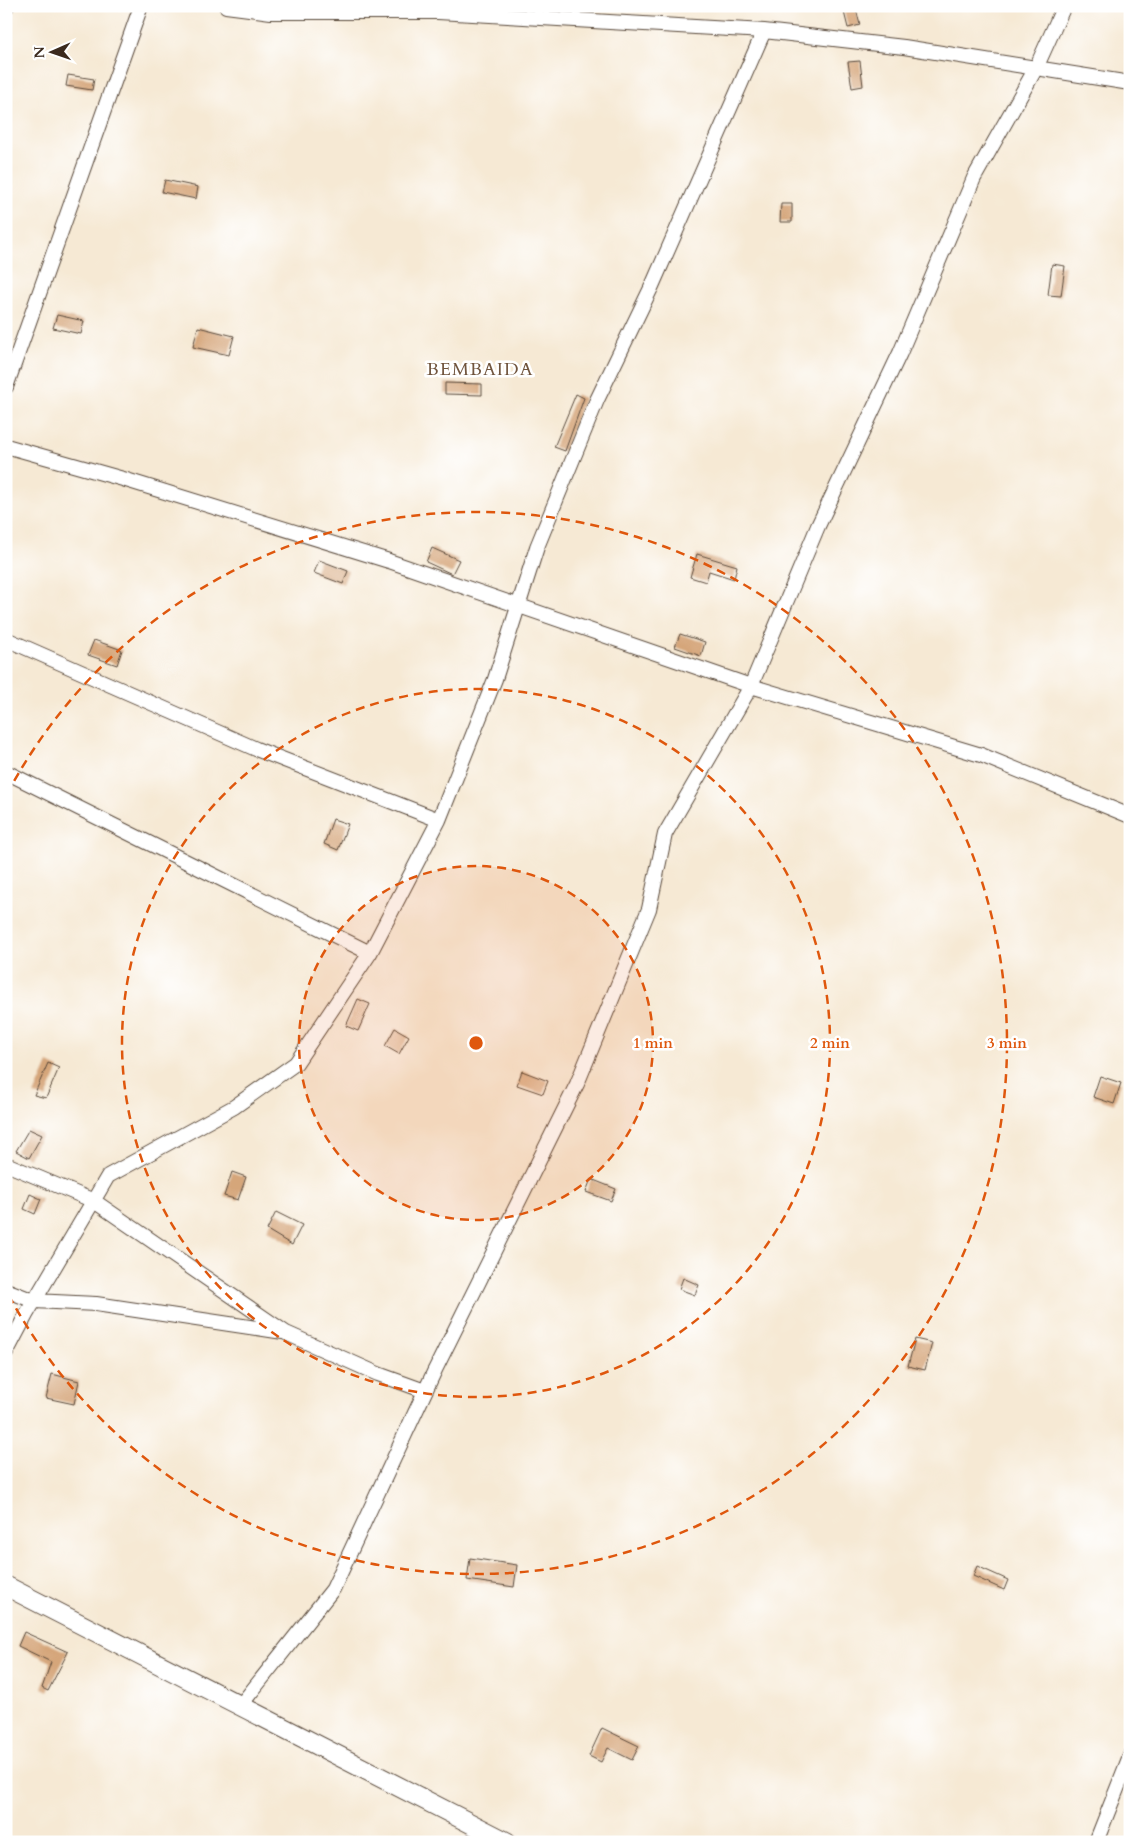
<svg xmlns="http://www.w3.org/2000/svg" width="1136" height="1848" font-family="Cardo,serif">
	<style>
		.building { fill: #d5a67a }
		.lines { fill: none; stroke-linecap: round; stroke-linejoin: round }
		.street-casing { stroke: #574739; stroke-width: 16 }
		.secondary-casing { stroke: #574739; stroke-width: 21 }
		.street { stroke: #fff; stroke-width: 14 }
		.secondary { stroke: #fff; stroke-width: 19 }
		.ring { fill: none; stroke: #df570d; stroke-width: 2.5; stroke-dasharray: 9 6 }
		.labels { text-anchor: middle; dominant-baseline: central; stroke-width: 5; stroke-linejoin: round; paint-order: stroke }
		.quarter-label { font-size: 18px; letter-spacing: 1px; fill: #71553e; stroke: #fff }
		.centre { fill: #df570d; stroke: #fff; stroke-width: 2.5 }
		.ring-label { font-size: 15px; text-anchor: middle; font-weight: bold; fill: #df570d; stroke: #fff; stroke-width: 5; stroke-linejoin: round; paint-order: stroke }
	</style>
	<rect width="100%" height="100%" fill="#fff"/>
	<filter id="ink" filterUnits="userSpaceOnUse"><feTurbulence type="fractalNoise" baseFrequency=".02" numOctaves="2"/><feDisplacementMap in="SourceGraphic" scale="10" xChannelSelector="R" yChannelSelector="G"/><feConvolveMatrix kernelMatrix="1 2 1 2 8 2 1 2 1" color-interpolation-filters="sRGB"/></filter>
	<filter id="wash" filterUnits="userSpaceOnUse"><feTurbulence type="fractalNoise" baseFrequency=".0096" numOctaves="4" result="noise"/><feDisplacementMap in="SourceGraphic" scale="20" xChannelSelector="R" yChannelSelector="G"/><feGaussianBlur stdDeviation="1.12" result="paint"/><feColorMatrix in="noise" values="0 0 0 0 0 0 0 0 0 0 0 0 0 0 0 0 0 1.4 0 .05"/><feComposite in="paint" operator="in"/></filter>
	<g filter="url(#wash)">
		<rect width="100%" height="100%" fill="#f6e9d4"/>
		<g id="blocks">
			<path class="building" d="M 856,9 L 860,25 L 848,28 L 844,12 Z
				M 860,61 L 863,86 L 852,88 L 848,62 Z
				M 68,75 L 94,79 L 92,90 L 66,86 Z
				M 165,180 L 198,187 L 196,199 L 162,192 Z
				M 781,204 L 792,204 L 792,222 L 780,222 Z
				M 1052,264 L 1065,266 L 1061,296 L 1048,295 Z
				M 57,315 L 84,321 L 81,334 L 53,328 Z
				M 198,327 L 234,336 L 229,355 L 193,347 Z
				M 445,383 L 482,384 L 482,395 L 445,394 Z
				M 576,394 L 584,398 L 565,451 L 554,447 Z
				M 432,548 L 459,560 L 452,574 L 426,562 Z
				M 697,554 L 737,566 L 734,579 L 709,571 L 706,582 L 690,577 Z
				M 319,560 L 348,571 L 343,584 L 314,573 Z
				M 680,634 L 705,642 L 701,656 L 675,647 Z
				M 94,640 L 122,650 L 117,665 L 88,655 Z
				M 333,819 L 348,824 L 338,850 L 324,844 Z
				M 358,999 L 370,1004 L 358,1031 L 346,1026 Z
				M 395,1028 L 409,1036 L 399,1054 L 385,1046 Z
				M 48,1063 L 59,1068 L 46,1098 L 34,1095 Z
				M 522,1071 L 548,1081 L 543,1094 L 517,1085 Z
				M 1100,1076 L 1121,1083 L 1114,1104 L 1093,1097 Z
				M 29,1129 L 42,1135 L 29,1158 L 16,1151 Z
				M 232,1172 L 246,1177 L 238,1200 L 224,1196 Z
				M 591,1179 L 616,1189 L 611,1201 L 586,1192 Z
				M 30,1194 L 41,1199 L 35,1214 L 24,1209 Z
				M 276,1212 L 302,1225 L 292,1245 L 267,1230 Z
				M 683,1278 L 699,1285 L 695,1295 L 679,1289 Z
				M 915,1339 L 932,1343 L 925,1370 L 908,1366 Z
				M 52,1374 L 79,1381 L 74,1404 L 46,1398 Z
				M 470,1558 L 517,1565 L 514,1587 L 467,1580 Z
				M 977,1566 L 1008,1580 L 1004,1590 L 973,1576 Z
				M 24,1632 L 68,1652 L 48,1691 L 42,1688 L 51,1662 L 18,1646 Z
				M 602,1728 L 639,1746 L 632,1760 L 608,1748 L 601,1762 L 589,1756 Z"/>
		</g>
	</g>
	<g filter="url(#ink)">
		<use href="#blocks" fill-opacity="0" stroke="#574739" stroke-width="1"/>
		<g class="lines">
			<g class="street-casing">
				<path id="street" d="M 6,6 L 7,6
					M 226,6 L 271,12 L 438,12 L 764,31 L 904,47 L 1130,83
					M 6,387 L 141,6
					M 6,446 L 123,479 L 389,561 L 751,686 L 981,755 L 1130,816
					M 6,639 L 256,749 L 439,820
					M 6,772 L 370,953
					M 6,1164 L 94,1201 L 286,1333 L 378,1374 L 425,1391
					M 6,1290 L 34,1301 L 96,1304 L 283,1332
					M 6,1353 L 26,1315 L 108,1176 L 234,1107 L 296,1063 L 370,953 L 439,820 L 495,679 L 537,547 L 597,400 L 652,286 L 764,31
					M 240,1706 L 333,1589 L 435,1370 L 577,1084 L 649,909 L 665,834 L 751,686 L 818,526 L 900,353 L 974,178 L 1036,68 L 1064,6
					M 1096,1842 L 1130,1756"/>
			</g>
			<g class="secondary-casing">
				<path id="secondary" d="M 6,1586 L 507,1842"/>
			</g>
			<use href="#street" class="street"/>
			<use href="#secondary" class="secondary"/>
		</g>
	</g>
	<circle cx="476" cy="1043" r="177" fill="#df570d" fill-opacity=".12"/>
	<g class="ring">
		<circle cx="476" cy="1043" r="177"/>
		<circle cx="476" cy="1043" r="354"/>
		<path d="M7 794A531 531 0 1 1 7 1292"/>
	</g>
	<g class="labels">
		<g class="quarter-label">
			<text x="480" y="369">BEMBAIDA</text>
		</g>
	</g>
	<circle cx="476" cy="1043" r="8" class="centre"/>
	<g class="ring-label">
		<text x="653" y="1048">1 min</text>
		<text x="830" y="1048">2 min</text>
		<text x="1007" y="1048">3 min</text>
	</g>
	<rect width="1136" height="1848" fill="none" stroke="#fff" stroke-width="25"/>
	<g transform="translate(52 52) rotate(268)" stroke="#ffffff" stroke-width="4" paint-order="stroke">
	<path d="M0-4L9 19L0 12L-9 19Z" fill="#3b2a1e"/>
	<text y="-8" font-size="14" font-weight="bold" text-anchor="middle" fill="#3b2a1e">N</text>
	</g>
</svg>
